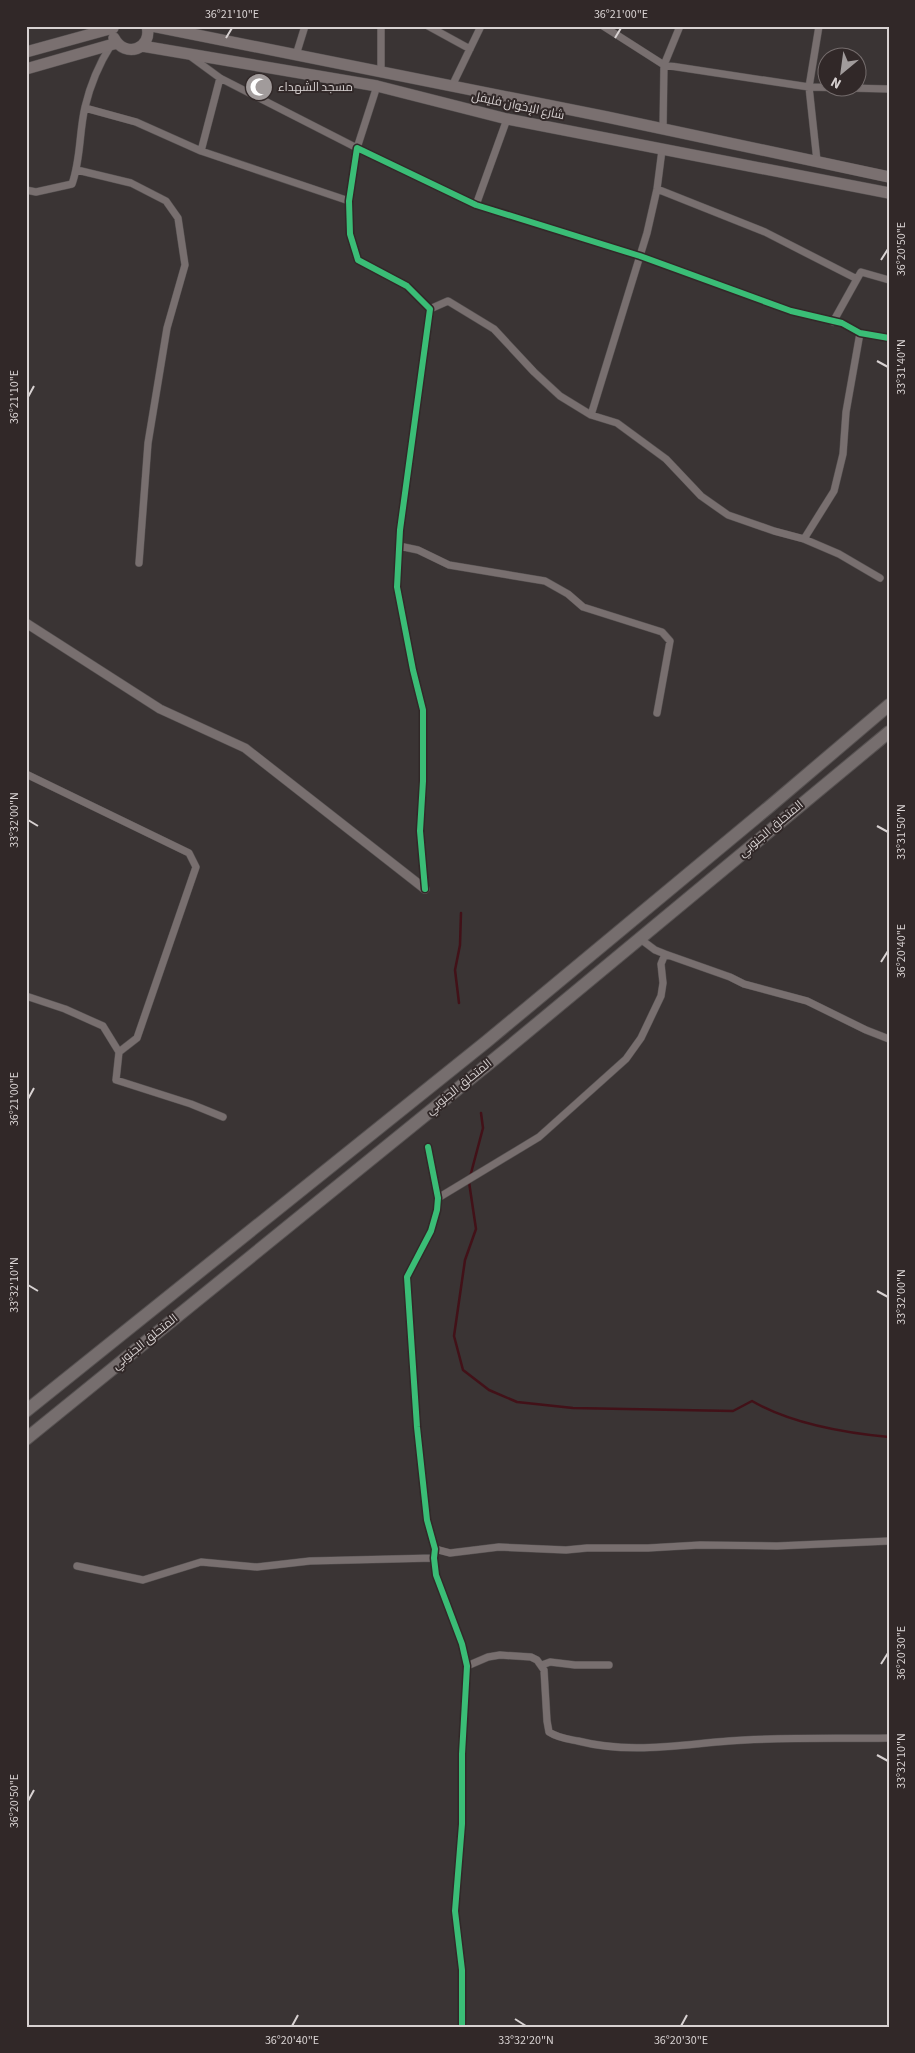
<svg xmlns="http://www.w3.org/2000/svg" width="915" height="2053" font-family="'Source Sans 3',Cairo,sans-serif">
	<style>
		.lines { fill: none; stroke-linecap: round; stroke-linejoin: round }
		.stream { stroke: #421118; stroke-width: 2.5 }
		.minor-casing { stroke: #565151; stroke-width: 8 }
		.tertiary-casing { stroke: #565151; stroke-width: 10 }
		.primary-casing { stroke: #565151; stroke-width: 12 }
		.trunk-casing { stroke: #565151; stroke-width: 14 }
		.minor { stroke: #786f6f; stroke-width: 7 }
		.tertiary { stroke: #786f6f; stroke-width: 9 }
		.primary { stroke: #7a7070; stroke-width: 11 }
		.trunk { stroke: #766e6e; stroke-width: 12 }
		.cycleway-casing { stroke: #312828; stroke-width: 9 }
		.cycleway { stroke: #3abd76; stroke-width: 6 }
		.ticks { fill: none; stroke: #d8d2d2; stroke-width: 2 }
		.labels { text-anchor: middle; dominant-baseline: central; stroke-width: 4; stroke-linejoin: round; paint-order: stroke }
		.poi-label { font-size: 12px; fill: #d8d2d2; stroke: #312828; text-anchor: start }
		.street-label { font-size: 12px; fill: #d8d2d2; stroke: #312828 }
		.neatline { fill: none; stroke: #d8d2d2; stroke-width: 2 }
		.ticks-label { font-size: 12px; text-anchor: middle; fill: #d8d2d2 }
	</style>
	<rect width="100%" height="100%" fill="#3a3434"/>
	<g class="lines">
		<path class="stream" d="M 459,1003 L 455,970 L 460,945 L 461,913
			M 470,1177 L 483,1128 L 481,1113
			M 469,1182 L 476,1229 L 465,1260 L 454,1336 L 463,1370 L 489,1390 L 517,1402 L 573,1408 L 733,1411 L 752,1401 C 790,1423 846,1433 889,1437"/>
		<g class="minor-casing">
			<path id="minor" d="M 381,26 L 381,72
				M 428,26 L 470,49
				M 603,26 L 664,65 L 663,129
				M 680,26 L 664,65 L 809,87 L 889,89
				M 296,55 L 305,26
				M 190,56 L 220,78 L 357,148 L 377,86
				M 452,86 L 481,26
				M 85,108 L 136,122 L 201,151 L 349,201
				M 201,151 L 220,78
				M 817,161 L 809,87 L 819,26
				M 77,170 L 131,183 L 166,201 L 178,218 L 185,265 L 167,328 L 148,443 L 139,563
				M 657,189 L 765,232 L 857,279 L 833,322
				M 26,190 L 36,192 L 72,184 C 81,159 79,132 85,107 C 90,86 99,64 111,45
				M 476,205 L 507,119
				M 857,279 L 861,272 L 889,280
				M 430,309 L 448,301 L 494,329 L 534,372 L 560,396 L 591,415 L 617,423 L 666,459 L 701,496 L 728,515 L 774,531 L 804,539 L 839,554 L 880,578
				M 591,415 L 647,233 L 657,189 L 662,150
				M 804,539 L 834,491 L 843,454 L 846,412 L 860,333
				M 399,546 L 418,550 L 449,565 L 545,581 L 568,594 L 583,607 L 662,632 L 670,641 L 657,713
				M 26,774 L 189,853 L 196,867 L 137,1038 L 119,1052
				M 425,889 L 420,831 L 423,781 L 423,710 L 413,670 L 397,587 L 400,530 L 430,309 L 407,286 L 358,260 L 350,234 L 349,201 L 357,148 L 476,205 L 640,256 L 791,311 L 842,323 L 860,333 L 889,338
				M 639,938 L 655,950 L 665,954 L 730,977 L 744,984 L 807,1001 L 866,1030 L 889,1039
				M 26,996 L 65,1009 L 103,1026 L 119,1052 L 116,1080 L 191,1104 L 223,1117
				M 428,1147 L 438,1198 L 437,1210 L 431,1231 L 407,1277 L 417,1427 L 427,1520 L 435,1549 L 434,1558 L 436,1575 L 462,1644 L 467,1666 L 462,1754 L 462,1824 L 455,1911 L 462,1970 L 462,2027
				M 438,1198 L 539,1137 L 626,1059 L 641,1038 L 661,996 L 663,983 L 661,964 L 665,954
				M 435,1549 L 450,1553 L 499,1547 L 566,1550 L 587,1548 L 648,1548 L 700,1545 L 777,1546 L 889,1541
				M 77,1566 L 143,1580 L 201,1562 L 257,1567 L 310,1561 L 434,1558
				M 542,1665 L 550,1662 L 575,1665 L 609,1665
				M 467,1666 L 488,1657 L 500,1655 L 531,1657 L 537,1660 L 544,1670 L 547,1721 L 549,1732 C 558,1738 568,1739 578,1741 C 629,1754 677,1745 729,1741 C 782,1737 836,1739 889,1738"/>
		</g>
		<g class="tertiary-casing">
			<path id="tertiary" d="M 26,623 L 160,709 L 245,748 L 425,889"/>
		</g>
		<g class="primary-casing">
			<path id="primary" d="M 152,26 L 607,117 L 889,177
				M 114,38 C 125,59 153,49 147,26
				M 142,46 L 377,86 L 507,119 L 889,193
				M 26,52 L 113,28
				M 26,69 L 117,43"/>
		</g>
		<g class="trunk-casing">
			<path id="trunk" d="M 26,1411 L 486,1042 L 769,807 L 889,705
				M 26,1439 L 497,1057 L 889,732"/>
		</g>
		<use href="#minor" class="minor"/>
		<use href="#tertiary" class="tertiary"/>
		<use href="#primary" class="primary"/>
		<use href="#trunk" class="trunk"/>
		<g class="cycleway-casing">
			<path id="cycleway" d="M 425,889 L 420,831 L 423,781 L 423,710 L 413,670 L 397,587 L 400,530 L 430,309 L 407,286 L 358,260 L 350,234 L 349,201 L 357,148 L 476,205 L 640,256 L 791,311 L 842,323 L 860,333 L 889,338
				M 428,1147 L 438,1198 L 437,1210 L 431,1231 L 407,1277 L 417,1427 L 427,1520 L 435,1549 L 434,1558 L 436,1575 L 462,1644 L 467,1666 L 462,1754 L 462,1824 L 455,1911 L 462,1970 L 462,2027"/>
		</g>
		<use href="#cycleway" class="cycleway"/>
	</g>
	<path class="ticks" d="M 226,38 L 232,28M 615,38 L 621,28M 881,260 L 888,249M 877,361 L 888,367M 28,397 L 34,386M 28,820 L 38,826M 877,826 L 888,832M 881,962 L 888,951M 28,1099 L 34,1088M 28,1285 L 38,1291M 877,1291 L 888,1297M 881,1664 L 888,1653M 877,1755 L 888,1761M 28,1801 L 34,1790M 515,2019 L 526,2026M 292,2026 L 298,2015M 681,2026 L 687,2015"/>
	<defs>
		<g id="mosque-disc" transform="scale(1.4375)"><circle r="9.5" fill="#a19b9b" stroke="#312828"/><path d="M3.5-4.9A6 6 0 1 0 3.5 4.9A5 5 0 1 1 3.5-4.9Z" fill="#fff"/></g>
	</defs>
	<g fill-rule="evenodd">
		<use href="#mosque-disc" x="259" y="87"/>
	</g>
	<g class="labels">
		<g class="poi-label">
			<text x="278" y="87">مسجد الشهداء</text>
		</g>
		<g class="street-label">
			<text transform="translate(518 106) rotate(12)">شارع الإخوان فليفل</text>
			<text transform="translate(771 829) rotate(-40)">المتحلق الجنوبي</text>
			<text transform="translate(459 1087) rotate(-39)">المتحلق الجنوبي</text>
			<text transform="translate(145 1342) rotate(-39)">المتحلق الجنوبي</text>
		</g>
	</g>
	<rect width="915" height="2053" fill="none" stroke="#312828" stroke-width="55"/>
	<g transform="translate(842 72) rotate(209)"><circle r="24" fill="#312828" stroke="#746c6c"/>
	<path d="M0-4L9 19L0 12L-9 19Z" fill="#a19b9b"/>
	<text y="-8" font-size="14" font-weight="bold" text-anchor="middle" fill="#d8d2d2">N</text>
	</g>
	<rect x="28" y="28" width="860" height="1998" class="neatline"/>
	<g class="ticks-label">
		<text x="232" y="18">36°21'10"E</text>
		<text x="621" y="18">36°21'00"E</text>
		<text transform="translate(901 249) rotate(-90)" y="4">36°20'50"E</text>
		<text transform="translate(901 367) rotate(-90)" y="4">33°31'40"N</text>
		<text transform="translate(14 397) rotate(-90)" y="4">36°21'10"E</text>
		<text transform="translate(14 820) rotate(-90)" y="4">33°32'00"N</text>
		<text transform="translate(901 832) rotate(-90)" y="4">33°31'50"N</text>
		<text transform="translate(901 951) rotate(-90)" y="4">36°20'40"E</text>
		<text transform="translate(14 1099) rotate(-90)" y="4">36°21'00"E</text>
		<text transform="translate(14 1285) rotate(-90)" y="4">33°32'10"N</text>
		<text transform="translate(901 1297) rotate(-90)" y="4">33°32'00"N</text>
		<text transform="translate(901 1653) rotate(-90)" y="4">36°20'30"E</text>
		<text transform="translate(901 1761) rotate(-90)" y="4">33°32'10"N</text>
		<text transform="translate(14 1801) rotate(-90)" y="4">36°20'50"E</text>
		<text x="292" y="2044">36°20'40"E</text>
		<text x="526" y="2044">33°32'20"N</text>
		<text x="681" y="2044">36°20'30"E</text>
	</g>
</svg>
